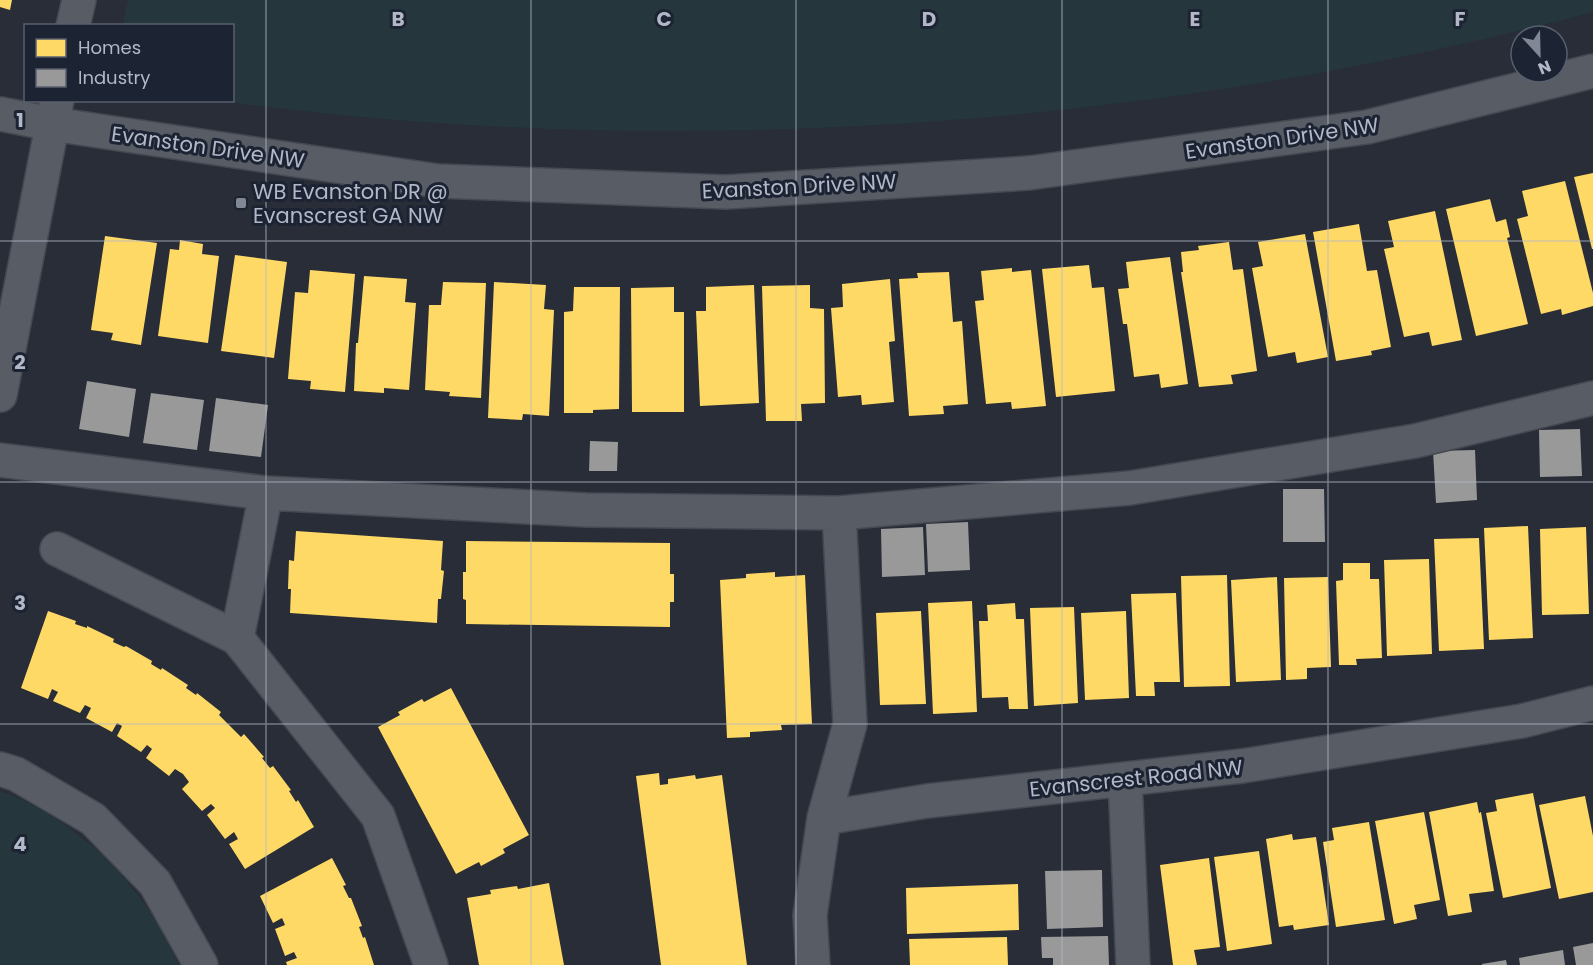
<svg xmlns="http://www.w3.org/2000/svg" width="1593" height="965" font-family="Poppins,sans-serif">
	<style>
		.green { fill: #25373d }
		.homes { fill: #ffd966 }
		.industry { fill: #999 }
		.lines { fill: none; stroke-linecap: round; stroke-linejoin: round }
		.minor-casing { stroke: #444850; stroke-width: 36 }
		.minor { stroke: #585c65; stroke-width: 33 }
		.grid { fill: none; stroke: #b2b8c8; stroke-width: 1.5; stroke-opacity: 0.55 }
		.poi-dot { fill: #828795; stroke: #1c2332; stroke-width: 2 }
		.labels { text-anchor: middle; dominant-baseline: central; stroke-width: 6; stroke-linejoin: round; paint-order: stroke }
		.street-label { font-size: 21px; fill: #b2b8c8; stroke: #1c2332 }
		.poi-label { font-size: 21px; fill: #b2b8c8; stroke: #1c2332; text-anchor: start }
		.grid-label { font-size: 20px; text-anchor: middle; font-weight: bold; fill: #b2b8c8; stroke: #1c2332; stroke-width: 6; stroke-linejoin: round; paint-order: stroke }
	</style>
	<rect width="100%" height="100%" fill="#282d37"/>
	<path class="green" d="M 128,0 L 1593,0 L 1593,12 C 1153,128 673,162 222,101 L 232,100 L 232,26 L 123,25 Z
		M 0,791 C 54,810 105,851 139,897 C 155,918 167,941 179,965 L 0,965 Z"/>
	<path class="homes" d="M 0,0 L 12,0 L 10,10 L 0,7 Z
		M 1593,173 L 1593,249 L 1592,249 L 1574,177 Z
		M 1565,181 L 1593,293 L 1593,306 L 1562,315 L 1561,309 L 1541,314 L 1517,219 L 1528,216 L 1522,191 Z
		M 1490,199 L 1496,222 L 1506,219 L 1510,237 L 1507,238 L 1528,324 L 1476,336 L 1446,209 Z
		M 1435,211 L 1462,340 L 1432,346 L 1429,332 L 1404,337 L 1384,249 L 1394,247 L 1388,221 Z
		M 1359,224 L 1367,271 L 1377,270 L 1391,347 L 1371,351 L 1372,355 L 1336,361 L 1313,232 Z
		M 1305,234 L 1328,357 L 1297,363 L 1295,352 L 1268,357 L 1252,268 L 1263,266 L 1258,242 Z
		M 105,236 L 157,243 L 141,345 L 111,340 L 113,333 L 91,330 Z
		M 180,240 L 203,244 L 202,254 L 219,256 L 208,343 L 158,336 L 170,249 L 179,250 Z
		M 1229,242 L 1233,270 L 1243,269 L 1257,371 L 1231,375 L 1233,384 L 1199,387 L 1181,272 L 1183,272 L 1181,252 L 1199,250 L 1198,246 Z
		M 235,255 L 287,262 L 274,358 L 221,351 Z
		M 1170,257 L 1188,384 L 1161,388 L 1159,374 L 1134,377 L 1127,324 L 1123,324 L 1118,289 L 1129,288 L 1126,262 Z
		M 1089,265 L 1092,288 L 1104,287 L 1115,391 L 1056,397 L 1042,269 Z
		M 1012,268 L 1012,272 L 1031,270 L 1046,406 L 1012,409 L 1011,402 L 986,404 L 975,301 L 984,300 L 981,271 Z
		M 310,270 L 355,274 L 345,392 L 310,389 L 311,381 L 288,379 L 295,292 L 308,293 Z
		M 949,272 L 953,322 L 962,321 L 968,404 L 943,406 L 944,414 L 909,416 L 899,279 L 918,278 L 917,273 Z
		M 364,276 L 407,279 L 405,302 L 416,303 L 409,390 L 384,388 L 384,393 L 354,391 L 356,343 L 358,343 Z
		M 890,279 L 895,341 L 889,342 L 894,402 L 862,405 L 861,395 L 838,397 L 831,308 L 843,307 L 842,284 Z
		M 443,282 L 486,283 L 481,398 L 449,396 L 450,392 L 425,390 L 429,305 L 441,305 Z
		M 494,282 L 546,285 L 544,309 L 554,310 L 549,416 L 523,414 L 522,420 L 488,418 Z
		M 754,285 L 759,403 L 700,406 L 696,311 L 706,311 L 706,287 Z
		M 810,285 L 810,308 L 824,309 L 825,403 L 801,404 L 802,421 L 766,421 L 762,286 Z
		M 574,287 L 620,287 L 619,409 L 593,410 L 593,413 L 564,413 L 564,312 L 573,311 Z
		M 674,287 L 674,312 L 684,312 L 684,412 L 632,412 L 631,288 Z
		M 1528,526 L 1533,638 L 1489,640 L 1484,528 Z
		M 1586,527 L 1589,614 L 1542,615 L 1540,529 Z
		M 296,531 L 443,541 L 441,570 L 444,571 L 441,599 L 438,599 L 437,623 L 290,613 L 291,589 L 288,589 L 289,560 L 294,561 Z
		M 1479,538 L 1484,649 L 1439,651 L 1434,539 Z
		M 466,541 L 670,543 L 670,574 L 674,574 L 674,602 L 670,602 L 670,627 L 466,624 L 466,600 L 463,599 L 463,572 L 466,572 Z
		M 1429,559 L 1432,654 L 1387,656 L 1384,560 Z
		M 1343,563 L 1370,563 L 1370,579 L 1379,579 L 1382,658 L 1356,659 L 1357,665 L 1339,665 L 1336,581 L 1343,580 Z
		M 775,572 L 775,577 L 805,575 L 812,724 L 781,725 L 782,730 L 750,732 L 750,737 L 727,738 L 720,580 L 746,578 L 746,574 Z
		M 1227,575 L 1230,686 L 1184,687 L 1181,576 Z
		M 1277,577 L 1281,680 L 1236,682 L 1231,580 Z
		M 1328,577 L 1331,667 L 1307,668 L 1307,679 L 1286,680 L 1284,578 Z
		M 1176,593 L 1180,682 L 1154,682 L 1155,696 L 1136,696 L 1131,594 Z
		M 972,601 L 977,712 L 933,714 L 928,603 Z
		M 1015,603 L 1016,619 L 1024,619 L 1028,709 L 1009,709 L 1008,697 L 982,698 L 979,621 L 988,621 L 987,605 Z
		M 1074,607 L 1078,703 L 1034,706 L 1030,608 Z
		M 48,611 L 76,621 L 75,624 L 87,628 L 87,626 L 114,639 L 113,642 L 124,647 L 126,646 L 152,661 L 151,664 L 161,670 L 162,668 L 188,685 L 186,688 L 196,695 L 197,693 L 221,712 L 219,715 L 241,737 L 244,734 L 264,757 L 262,758 L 270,768 L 273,766 L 291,790 L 289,791 L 296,802 L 298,800 L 314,827 L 245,869 L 229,844 L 238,839 L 234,832 L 225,839 L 207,815 L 215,808 L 211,804 L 202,811 L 182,789 L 189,782 L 183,774 L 175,769 L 169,776 L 146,758 L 152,749 L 147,745 L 141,752 L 117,736 L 122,726 L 117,723 L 112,732 L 86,718 L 91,708 L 85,705 L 80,713 L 53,701 L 58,692 L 52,689 L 48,699 L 21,688 Z
		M 921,611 L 926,704 L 880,705 L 876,613 Z
		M 1126,611 L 1129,698 L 1085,700 L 1081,613 Z
		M 451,688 L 529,835 L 503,849 L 505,853 L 481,866 L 479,862 L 456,874 L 378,727 L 400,715 L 398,712 L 422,699 L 424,702 Z
		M 659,773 L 660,785 L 668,784 L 668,779 L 695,775 L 696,779 L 722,775 L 747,965 L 661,965 L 636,776 Z
		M 1533,793 L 1551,888 L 1503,898 L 1486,813 L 1497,811 L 1495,800 Z
		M 1585,796 L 1593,836 L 1593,892 L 1559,899 L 1539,805 Z
		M 1477,802 L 1479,813 L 1481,812 L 1494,891 L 1469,894 L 1472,912 L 1448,916 L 1429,812 Z
		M 1424,812 L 1440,900 L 1414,905 L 1417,919 L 1394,924 L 1375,821 Z
		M 1369,822 L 1385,920 L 1336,927 L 1323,842 L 1334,840 L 1332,828 Z
		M 1292,834 L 1293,840 L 1316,837 L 1329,925 L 1294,930 L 1293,925 L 1279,927 L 1266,839 Z
		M 1259,851 L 1272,944 L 1227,951 L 1214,857 Z
		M 332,858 L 346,885 L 343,886 L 349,898 L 351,898 L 362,926 L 359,927 L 363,938 L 365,937 L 374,965 L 287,965 L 286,962 L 297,958 L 294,952 L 285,956 L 275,929 L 285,925 L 282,918 L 273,923 L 260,896 Z
		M 1209,858 L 1220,947 L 1194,950 L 1197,965 L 1173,965 L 1160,865 Z
		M 549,883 L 564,965 L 479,965 L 467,898 L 491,894 L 490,890 L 517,886 L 518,889 Z
		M 1018,884 L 1019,930 L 907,934 L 906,888 Z
		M 1007,937 L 1008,965 L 910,965 L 909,939 Z"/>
	<path class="industry" d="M 87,381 L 136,389 L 129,437 L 79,429 Z
		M 151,393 L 204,400 L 197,450 L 143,443 Z
		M 216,398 L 268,405 L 261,457 L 209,451 Z
		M 1580,429 L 1582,476 L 1540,477 L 1539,430 Z
		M 590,441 L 618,442 L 617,471 L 589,471 Z
		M 1475,450 L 1477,500 L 1436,503 L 1433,451 Z
		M 1283,489 L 1324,489 L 1325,542 L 1283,542 Z
		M 968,522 L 970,570 L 928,572 L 926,524 Z
		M 923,527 L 925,575 L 882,577 L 881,529 Z
		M 1102,870 L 1103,927 L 1047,929 L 1045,871 Z
		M 1108,936 L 1109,965 L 1053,965 L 1053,958 L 1042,958 L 1041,937 Z
		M 1593,943 L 1593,965 L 1576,965 L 1573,947 Z
		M 1563,950 L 1565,965 L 1520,965 L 1519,958 Z
		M 1506,960 L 1507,965 L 1482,965 L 1482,964 Z"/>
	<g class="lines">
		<g class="minor-casing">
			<path id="minor" d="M 73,26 L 79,0
				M 0,114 L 52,124 L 438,181 L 726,192 L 1029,173 L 1367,127 L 1593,71
				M 0,395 L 57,100
				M 0,460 L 266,493 L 586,510 L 839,513 L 1130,488 L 1415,441 L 1593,398
				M 57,549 L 237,638 L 378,816 L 431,965
				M 237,638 L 266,493
				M 0,769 L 16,774 L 93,819 L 155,883 L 201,965
				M 1125,779 L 1133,965
				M 824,818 L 850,724 L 839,513
				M 813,965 L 810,915 L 824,818 L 927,801 L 1242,766 L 1522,721 L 1593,703"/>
		</g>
		<use href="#minor" class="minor"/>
	</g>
	<path class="grid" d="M 266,0 L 266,965M 531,0 L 531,965M 796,0 L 796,965M 1062,0 L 1062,965M 1328,0 L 1328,965M 0,241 L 1593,241M 0,482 L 1593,482M 0,724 L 1593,724"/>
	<rect class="poi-dot" x="235" y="197" width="12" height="12" rx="3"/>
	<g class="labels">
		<g class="street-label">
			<text transform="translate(1282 138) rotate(-8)">Evanston Drive NW</text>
			<text transform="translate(208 147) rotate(8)">Evanston Drive NW</text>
			<text transform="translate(799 186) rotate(-3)">Evanston Drive NW</text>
			<text transform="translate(1136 778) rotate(-6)">Evanscrest Road NW</text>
		</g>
		<g class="poi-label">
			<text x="253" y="191">WB Evanston DR @<tspan x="253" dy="24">Evanscrest GA NW</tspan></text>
		</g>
	</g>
	<g class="grid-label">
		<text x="398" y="26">B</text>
		<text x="664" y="26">C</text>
		<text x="929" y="26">D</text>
		<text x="1195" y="26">E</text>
		<text x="1460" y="26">F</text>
		<text x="20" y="127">1</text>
		<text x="20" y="369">2</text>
		<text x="20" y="610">3</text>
		<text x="20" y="851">4</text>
	</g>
	<rect x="24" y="24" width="210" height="78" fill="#1c2332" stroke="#585f6e" stroke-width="1.5"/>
	<rect x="36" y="39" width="30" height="18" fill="#ffd966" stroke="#585f6e" stroke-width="1.5"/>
	<text x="78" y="54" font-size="18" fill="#b2b8c8">Homes</text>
	<rect x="36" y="69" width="30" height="18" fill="#999999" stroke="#585f6e" stroke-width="1.5"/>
	<text x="78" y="84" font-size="18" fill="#b2b8c8">Industry</text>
	<g transform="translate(1539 54) rotate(158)"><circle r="28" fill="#1c2332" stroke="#585f6e" stroke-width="1.5"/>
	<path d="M0-4.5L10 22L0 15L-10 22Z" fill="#828795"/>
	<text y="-9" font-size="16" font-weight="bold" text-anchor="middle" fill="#b2b8c8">N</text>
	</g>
</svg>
